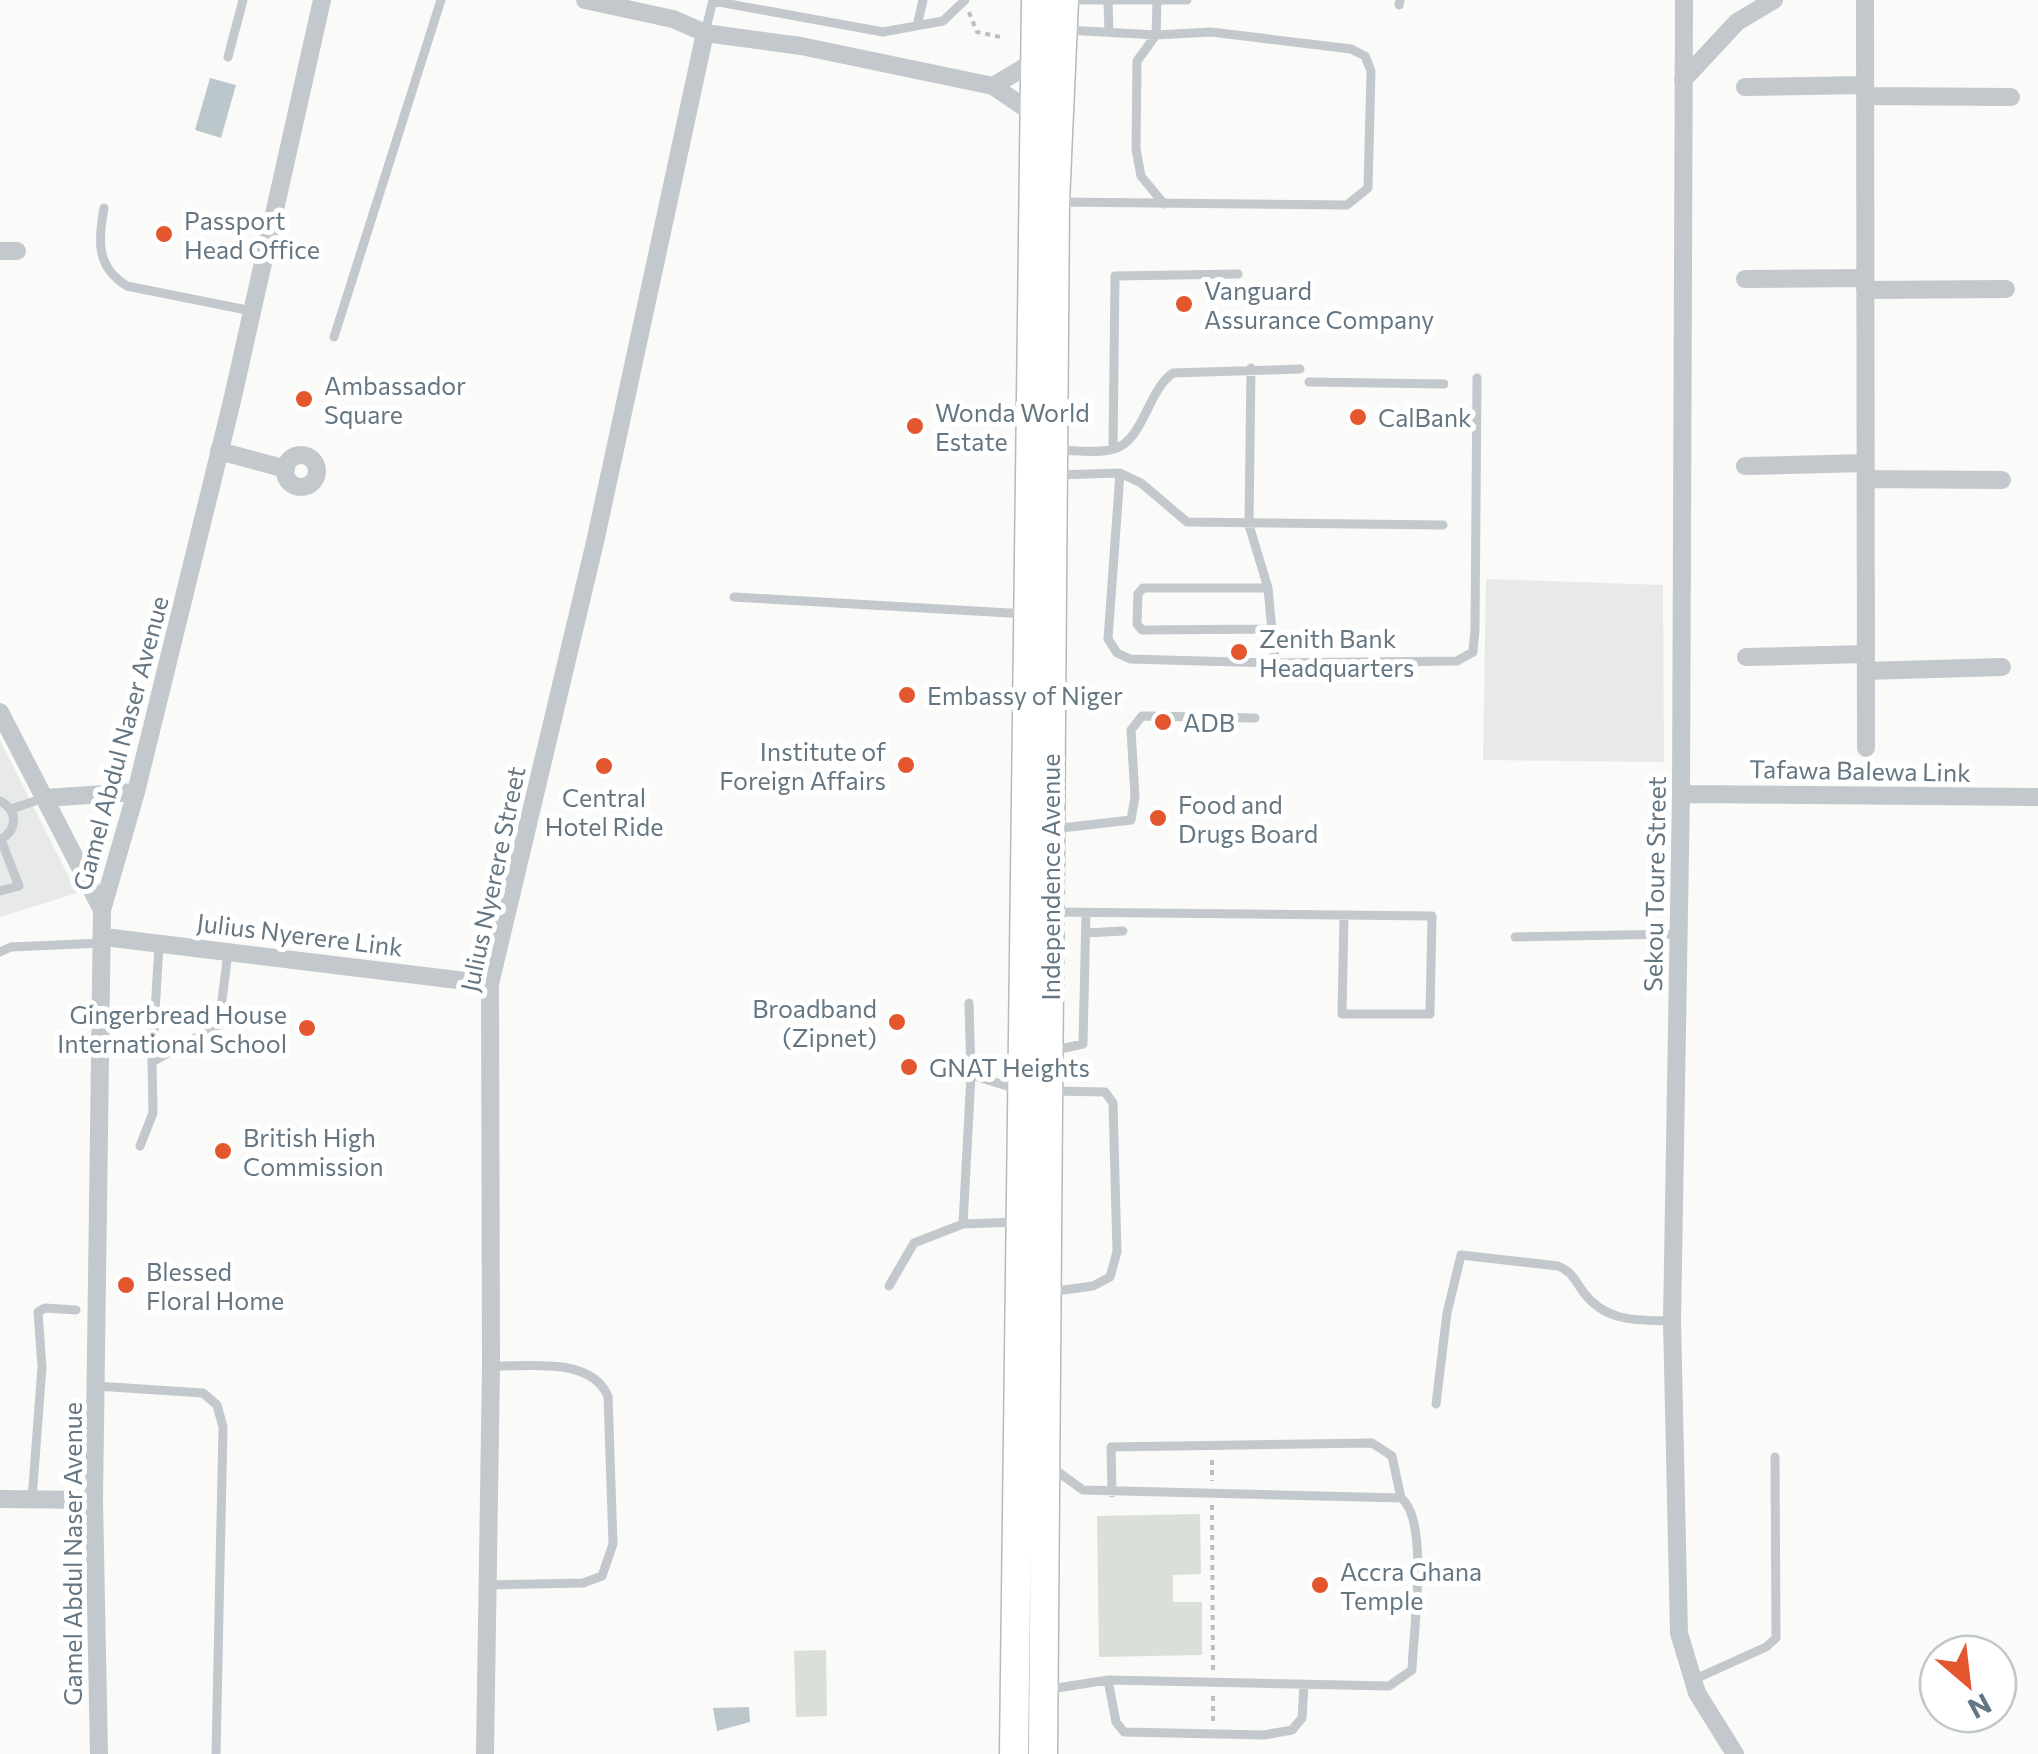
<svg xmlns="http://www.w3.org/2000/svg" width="2038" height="1754" font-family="Commissioner,sans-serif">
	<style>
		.built { fill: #e8e9e9 }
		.green { fill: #dadfd7 }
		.water { fill: #bbc7cb }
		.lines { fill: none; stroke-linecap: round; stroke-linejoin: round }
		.primary-casing { stroke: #b5babe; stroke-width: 31 }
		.path { stroke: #bbbfc2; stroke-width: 4; stroke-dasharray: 5 5; stroke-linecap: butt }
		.lane { stroke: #c3c8cc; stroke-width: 9 }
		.street { stroke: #c3c8cc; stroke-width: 18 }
		.primary { stroke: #fff; stroke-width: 28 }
		.poi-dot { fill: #e4572e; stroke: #fff; stroke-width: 4 }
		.labels { text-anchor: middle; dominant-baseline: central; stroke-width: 10; stroke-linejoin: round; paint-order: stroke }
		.poi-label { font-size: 25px; fill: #657683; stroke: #fff; text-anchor: start }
		.street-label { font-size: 25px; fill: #657683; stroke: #fff }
	</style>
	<rect width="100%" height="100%" fill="#fafaf8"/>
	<path class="built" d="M 1486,579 L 1663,585 L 1664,762 L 1483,760 Z
		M 0,740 L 77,893 L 0,917 Z"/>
	<path class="green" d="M 1200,1514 L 1201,1574 L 1173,1575 L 1173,1602 L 1202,1602 L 1202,1655 L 1099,1657 L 1097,1516 Z
		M 826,1650 L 827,1716 L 796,1717 L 794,1651 Z"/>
	<path class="water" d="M 210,78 L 236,85 L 221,138 L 195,130 Z
		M 749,1707 L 750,1722 L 717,1731 L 713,1708 Z"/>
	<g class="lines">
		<g class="primary-casing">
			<path id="primary" d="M 1014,1754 L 1036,0
				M 1043,1754 L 1055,202 L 1064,0"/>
		</g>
		<path class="path" d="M 969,12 L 977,32 L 1005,38
			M 1212,1460 L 1212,1481
			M 1212,1505 L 1213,1671
			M 1213,1721 L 1213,1695"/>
		<path class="lane" d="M 1076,0 L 1187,0
			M 713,1 L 883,32 L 943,21 L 965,0
			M 1108,1 L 1109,32
			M 1157,1 L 1156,35 L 1137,61 L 1136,149 L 1141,176 L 1164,204
			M 1399,5 L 1400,0
			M 917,26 L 923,0
			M 705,33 L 713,0
			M 228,57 L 243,0
			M 1059,202 L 1347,205 L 1368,188 L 1371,71 L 1365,56 L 1351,49 L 1211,32 L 1156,35 L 1067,30
			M 104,208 C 98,241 96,267 127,286 L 252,311
			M 334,337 L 441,0
			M 1251,368 L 1249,525 L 1268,588 L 1275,663
			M 1309,382 L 1444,384
			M 1113,449 L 1115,276 L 1238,274
			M 1057,450 C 1074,450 1098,454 1114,449 C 1144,440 1147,391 1173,373 L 1300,369
			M 1120,473 L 1108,639 L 1117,653 L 1130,659 L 1275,663 L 1457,661 L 1473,652 L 1475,630 L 1477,378
			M 1057,475 L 1120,473 L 1141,483 L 1187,522 L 1443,525
			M 1268,588 L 1143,588 L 1138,594 L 1137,624 L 1142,630 L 1273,629
			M 734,597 L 1026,614
			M 0,801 C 19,811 17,830 0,840
			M 11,809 L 44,798
			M 1053,829 L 1131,820 L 1135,797 L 1131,730 L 1142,716 L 1255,718
			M 0,891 L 19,886 L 1,840
			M 1054,912 L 1432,916 L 1430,1014 L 1342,1014 L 1344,915
			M 1086,933 L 1123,931
			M 1515,937 L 1678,934
			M 0,952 L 11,947 L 101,943
			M 969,1003 L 971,1075
			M 1051,1051 L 1083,1044 L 1086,913
			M 152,1062 L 159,945
			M 140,1146 L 153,1113 L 152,1062 L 219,1025 L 228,952
			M 963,1224 L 971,1075 L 1017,1089
			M 889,1286 L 914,1243 L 963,1224 L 1016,1222
			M 1049,1292 L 1093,1286 L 1110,1277 L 1117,1252 L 1113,1103 L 1105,1092 L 1052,1091
			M 96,1386 L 203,1393 L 217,1405 L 223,1427 L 216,1754
			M 1436,1404 L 1447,1313 L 1461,1255 L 1558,1266 C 1574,1273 1574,1280 1584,1293 C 1607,1323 1639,1320 1672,1321
			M 1112,1493 L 1111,1447 L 1372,1443 L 1392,1456 L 1401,1498
			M 32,1499 L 42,1367 L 38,1312 L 45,1308 L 76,1310
			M 488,1585 L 583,1583 L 602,1576 L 613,1544 L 608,1396 C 590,1356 529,1367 491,1366
			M 1108,1680 L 1116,1722 L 1124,1732 L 1264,1735 L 1292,1730 L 1302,1718 L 1304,1684
			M 1693,1680 L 1766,1647 L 1776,1638 L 1775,1457
			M 1050,1689 L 1108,1680 L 1389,1686 L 1412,1670 C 1413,1633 1430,1520 1401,1498 L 1083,1490 L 1051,1467"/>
		<path class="street" d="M 585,0 L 673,19 L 705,33 L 801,46 L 993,86 L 1034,114
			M 1684,0 L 1681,794 L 1672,1321 L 1679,1633 L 1697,1693 L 1735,1754
			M 1865,0 L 1866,748
			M 1683,80 L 1737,22 L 1774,0
			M 993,86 L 1035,61
			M 1745,87 L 1865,85
			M 1865,96 L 2011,97
			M 0,251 L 17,251
			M 1745,279 L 1865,278
			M 1865,290 L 2006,289
			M 219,451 L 286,469
			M285 471a16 16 0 1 1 32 0a16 16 0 1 1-32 0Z
			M 1745,466 L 1866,463
			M 1866,479 L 2002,480
			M 1746,657 L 1866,654
			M 1866,671 L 2002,667
			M 0,712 L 102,910
			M 1681,794 L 2038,797
			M 44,798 L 136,792
			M 104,937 L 490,984
			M 0,1499 L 94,1500
			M 99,1754 L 94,1500 L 102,910 L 136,792 L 232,401 L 322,0
			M 485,1754 L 491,1366 L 490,984 L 595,542 L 705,33"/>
		<use href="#primary" class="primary"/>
	</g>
	<g class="poi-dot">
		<circle cx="164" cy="234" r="10"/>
		<circle cx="1184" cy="304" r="10"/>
		<circle cx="304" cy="399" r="10"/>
		<circle cx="1358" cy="417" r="10"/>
		<circle cx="915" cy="426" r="10"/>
		<circle cx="1239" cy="652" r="10"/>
		<circle cx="907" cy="695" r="10"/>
		<circle cx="1163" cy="722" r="10"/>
		<circle cx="906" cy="765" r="10"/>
		<circle cx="604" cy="766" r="10"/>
		<circle cx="1158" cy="818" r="10"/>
		<circle cx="897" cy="1022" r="10"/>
		<circle cx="307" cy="1028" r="10"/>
		<circle cx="909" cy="1067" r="10"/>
		<circle cx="223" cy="1151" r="10"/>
		<circle cx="126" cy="1285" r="10"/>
		<circle cx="1320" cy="1585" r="10"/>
	</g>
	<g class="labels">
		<g class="poi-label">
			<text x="184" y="220">Passport<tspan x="184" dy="29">Head Office</tspan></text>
			<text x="1204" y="290">Vanguard<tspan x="1204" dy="29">Assurance Company</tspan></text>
			<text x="324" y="385">Ambassador<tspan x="324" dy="29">Square</tspan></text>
			<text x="935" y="412">Wonda World<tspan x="935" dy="29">Estate</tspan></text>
			<text x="1378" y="417">CalBank</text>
			<text x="1259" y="638">Zenith Bank<tspan x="1259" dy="29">Headquarters</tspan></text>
			<text x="927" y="695">Embassy of Niger</text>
			<text x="1183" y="722">ADB</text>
			<text x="886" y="751" text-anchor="end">Institute of<tspan x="886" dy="29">Foreign Affairs</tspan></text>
			<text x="604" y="797" text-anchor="middle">Central<tspan x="604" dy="29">Hotel Ride</tspan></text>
			<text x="1178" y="804">Food and<tspan x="1178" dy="29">Drugs Board</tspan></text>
			<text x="877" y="1008" text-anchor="end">Broadband<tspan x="877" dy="29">(Zipnet)</tspan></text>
			<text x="287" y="1014" text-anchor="end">Gingerbread House<tspan x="287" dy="29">International School</tspan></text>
			<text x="929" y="1067">GNAT Heights</text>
			<text x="243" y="1137">British High<tspan x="243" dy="29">Commission</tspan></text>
			<text x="146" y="1271">Blessed<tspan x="146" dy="29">Floral Home</tspan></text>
			<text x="1340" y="1571">Accra Ghana<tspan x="1340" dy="29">Temple</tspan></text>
		</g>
		<g class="street-label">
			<text transform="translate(120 743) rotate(-75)">Gamel Abdul Naser Avenue</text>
			<text transform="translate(1860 770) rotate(1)">Tafawa Balewa Link</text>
			<text transform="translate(1050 877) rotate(-90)">Independence Avenue</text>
			<text transform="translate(492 879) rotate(-78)">Julius Nyerere Street</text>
			<text transform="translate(1654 884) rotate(-89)">Sekou Toure Street</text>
			<text transform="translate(300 934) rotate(7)">Julius Nyerere Link</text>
			<text transform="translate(72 1554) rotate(-90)">Gamel Abdul Naser Avenue</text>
		</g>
	</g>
	<g transform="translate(1968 1684) rotate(152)"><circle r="48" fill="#ffffff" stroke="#c1c8cd" stroke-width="2.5"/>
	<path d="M0-8L18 38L0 25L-18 38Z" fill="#e4572e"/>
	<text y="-15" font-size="28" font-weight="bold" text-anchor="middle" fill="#657683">N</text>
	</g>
</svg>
